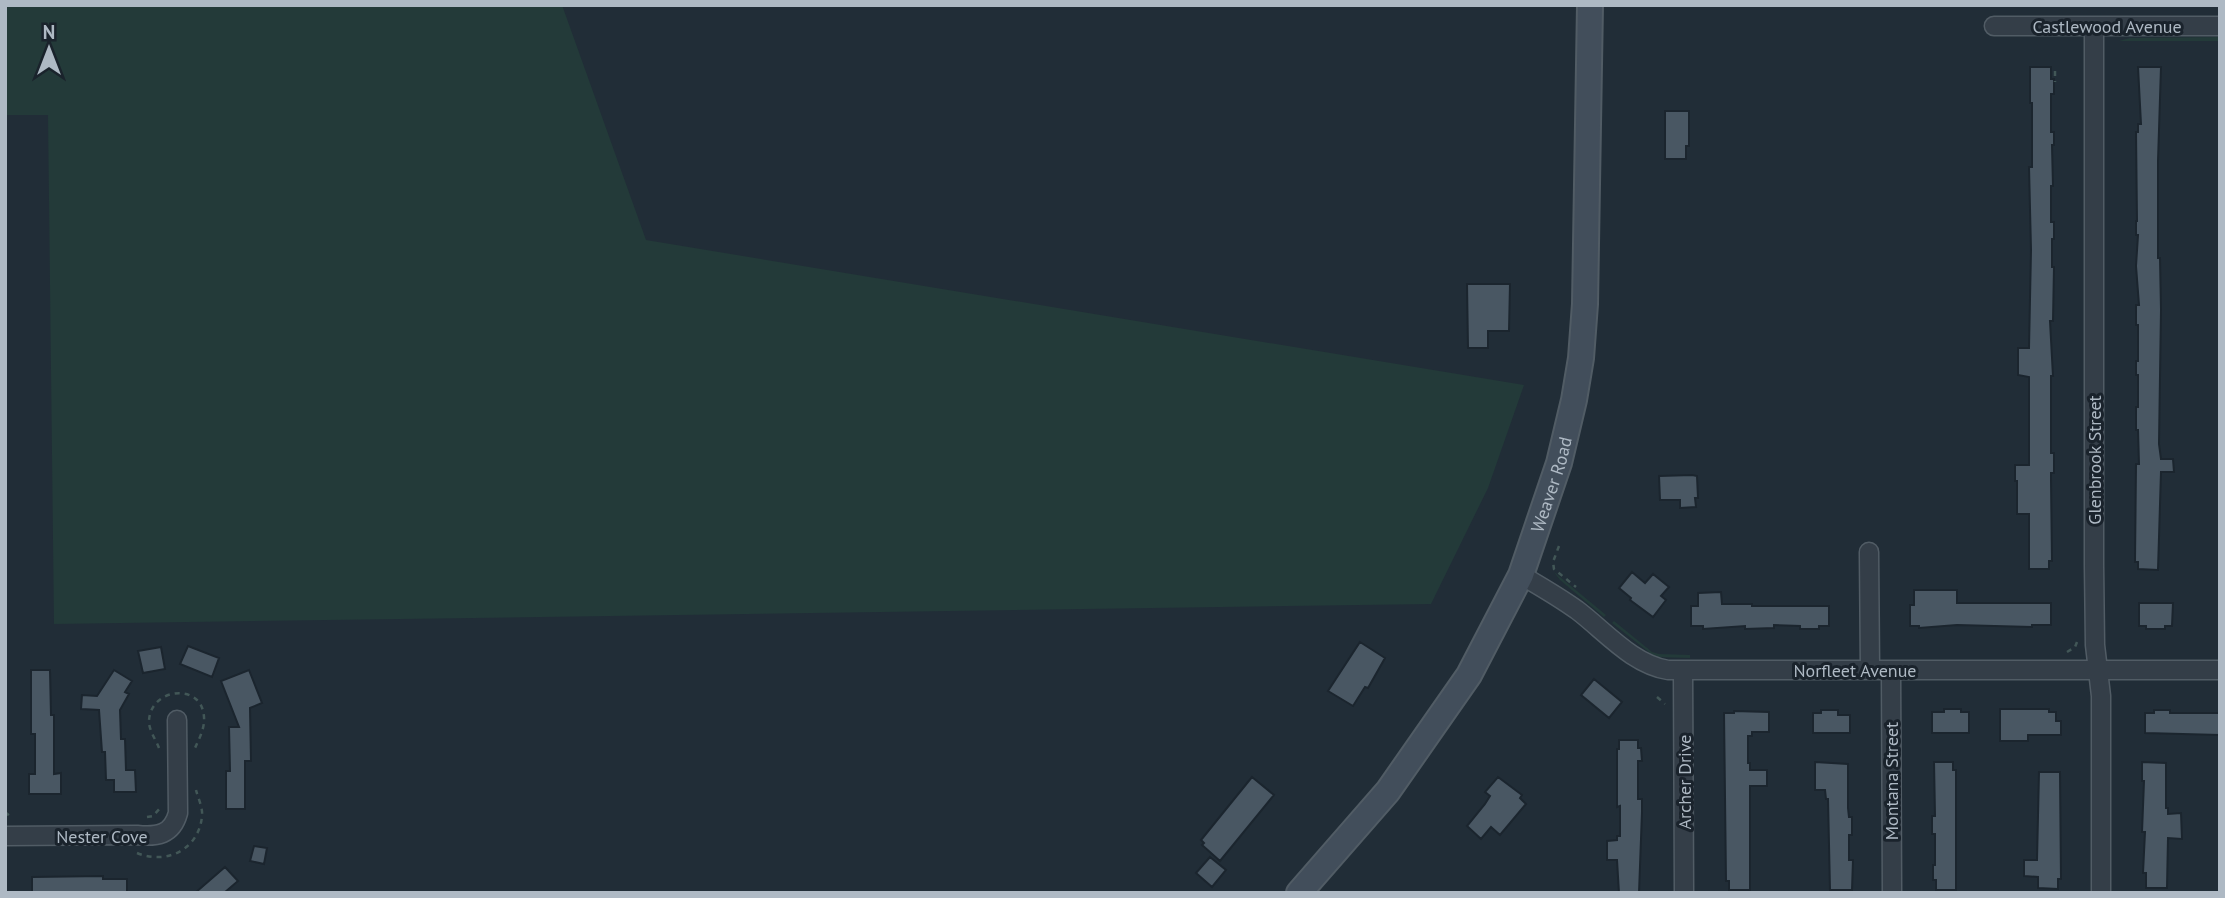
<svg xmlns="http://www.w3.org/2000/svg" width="2225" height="898" font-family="'PT Sans',sans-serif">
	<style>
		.green { fill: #233a39 }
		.building { fill: #495763; stroke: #1b252e; stroke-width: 2 }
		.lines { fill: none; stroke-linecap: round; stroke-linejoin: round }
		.street-casing { stroke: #515c65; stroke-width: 21 }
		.secondary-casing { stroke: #515c65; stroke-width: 28 }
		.path { stroke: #425757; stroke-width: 2.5; stroke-dasharray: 5 5; stroke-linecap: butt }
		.street { stroke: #343e48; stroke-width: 18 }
		.secondary { stroke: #424e5b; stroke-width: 24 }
		.labels { text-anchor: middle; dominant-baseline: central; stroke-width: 6; stroke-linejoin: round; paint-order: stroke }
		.street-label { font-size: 18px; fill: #aeb9c4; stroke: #1a232c }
	</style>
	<rect width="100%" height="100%" fill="#212d37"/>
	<path class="green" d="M 5,5 L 562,5 L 646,240 L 1524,385 L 1488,488 L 1431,604 L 54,624 L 48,115 L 5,115 Z
		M 2220,37 L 2220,41 L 2119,41 L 2130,38 Z
		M 1554,572 L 1606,615 L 1604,617 L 1560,580 Z
		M 1614,621 L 1652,652 L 1659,654 L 1690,655 L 1690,658 L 1655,657 L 1612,623 Z"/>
	<path class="building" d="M 2030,67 L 2051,67 L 2051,79 L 2054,79 L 2054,94 L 2051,94 L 2051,132 L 2054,132 L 2054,145 L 2052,145 L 2053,186 L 2051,186 L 2051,222 L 2054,222 L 2054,239 L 2052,239 L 2052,267 L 2054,267 L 2053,321 L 2050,321 L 2053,376 L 2051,376 L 2051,453 L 2054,453 L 2054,473 L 2051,473 L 2051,480 L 2052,561 L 2049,561 L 2049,569 L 2029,569 L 2029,514 L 2017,514 L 2017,481 L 2015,481 L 2015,465 L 2029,465 L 2029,377 L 2018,375 L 2018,348 L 2029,348 L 2031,250 L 2029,167 L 2032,167 L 2032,103 L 2030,103 Z
		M 2138,67 L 2161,67 L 2158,161 L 2158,258 L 2160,258 L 2161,310 L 2159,444 L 2161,459 L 2173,459 L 2174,472 L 2161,472 L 2158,570 L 2138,569 L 2138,562 L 2135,562 L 2136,464 L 2139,464 L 2138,430 L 2136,430 L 2136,407 L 2138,407 L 2138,375 L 2136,375 L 2136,361 L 2138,361 L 2138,325 L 2136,325 L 2136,305 L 2139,305 L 2136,266 L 2138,235 L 2136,235 L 2136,221 L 2137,221 L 2136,132 L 2138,132 L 2138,124 L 2141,124 Z
		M 1665,111 L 1689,111 L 1689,146 L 1686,146 L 1686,159 L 1665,159 Z
		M 1467,284 L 1510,284 L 1509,331 L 1488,331 L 1488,348 L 1468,348 Z
		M 1692,475 L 1697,476 L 1698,498 L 1695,498 L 1696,507 L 1680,508 L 1680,500 L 1660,500 L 1659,476 Z
		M 1632,572 L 1645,583 L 1653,574 L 1669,587 L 1661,596 L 1666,600 L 1653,617 L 1630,600 L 1631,598 L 1619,588 Z
		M 1914,590 L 1957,590 L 1957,603 L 2051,603 L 2051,625 L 2032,625 L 2032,627 L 1957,625 L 1919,628 L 1919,626 L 1910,626 L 1910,605 L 1914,605 Z
		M 1721,592 L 1722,604 L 1752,604 L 1752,606 L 1829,606 L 1829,626 L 1819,626 L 1819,629 L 1800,629 L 1800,626 L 1774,625 L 1774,628 L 1745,629 L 1745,626 L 1703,629 L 1703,626 L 1691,626 L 1691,606 L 1698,606 L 1698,593 Z
		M 2139,603 L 2173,603 L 2172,626 L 2165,626 L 2165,629 L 2146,629 L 2146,626 L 2139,626 Z
		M 1360,642 L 1385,658 L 1368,688 L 1365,687 L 1353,706 L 1328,691 Z
		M 188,646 L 219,658 L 212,677 L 180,664 Z
		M 161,647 L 165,669 L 143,673 L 138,651 Z
		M 31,670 L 50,670 L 51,715 L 54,715 L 54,774 L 61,773 L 61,794 L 29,794 L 29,774 L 35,774 L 35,734 L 31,734 Z
		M 114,670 L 132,681 L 125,692 L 129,694 L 120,710 L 121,739 L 125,739 L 126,770 L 135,770 L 136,792 L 114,792 L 114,780 L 106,780 L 105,752 L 102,752 L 99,710 L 81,709 L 82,695 L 97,696 Z
		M 249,670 L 262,703 L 250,708 L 251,761 L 245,761 L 245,809 L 226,809 L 226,771 L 230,771 L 229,727 L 239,727 L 221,681 Z
		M 1594,679 L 1622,702 L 1609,718 L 1581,695 Z
		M 1944,709 L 1961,709 L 1961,712 L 1969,712 L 1969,733 L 1932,733 L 1932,712 L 1944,712 Z
		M 2000,709 L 2049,709 L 2049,712 L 2056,712 L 2056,721 L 2061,721 L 2061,735 L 2028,735 L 2028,741 L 2000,741 Z
		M 1821,710 L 1838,710 L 1838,715 L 1850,715 L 1850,733 L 1813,733 L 1813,713 L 1821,713 Z
		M 2154,710 L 2170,710 L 2170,713 L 2220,713 L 2220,735 L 2145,733 L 2145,713 L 2154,713 Z
		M 1734,711 L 1769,712 L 1769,732 L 1752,732 L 1752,736 L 1748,736 L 1748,763 L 1750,763 L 1750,770 L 1767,770 L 1767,786 L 1750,786 L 1750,890 L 1729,890 L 1729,881 L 1726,881 L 1724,713 L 1734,713 Z
		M 1619,740 L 1638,740 L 1638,748 L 1641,748 L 1642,761 L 1638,761 L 1638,799 L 1642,799 L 1642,812 L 1639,893 L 1619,893 L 1617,860 L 1607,860 L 1607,841 L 1617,840 L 1617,836 L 1620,836 L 1620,806 L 1617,807 L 1617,749 L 1619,749 Z
		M 1815,762 L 1848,764 L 1848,808 L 1849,817 L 1852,817 L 1852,835 L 1849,835 L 1849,860 L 1853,860 L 1852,890 L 1830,890 L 1828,799 L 1826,799 L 1825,790 L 1815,790 Z
		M 1934,762 L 1953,762 L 1953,770 L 1956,770 L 1956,890 L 1936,890 L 1936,880 L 1933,880 L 1933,865 L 1935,865 L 1935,834 L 1932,834 L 1932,816 L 1935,816 Z
		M 2142,762 L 2166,763 L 2166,808 L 2168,808 L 2168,814 L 2181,813 L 2182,839 L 2168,838 L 2167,888 L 2146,888 L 2146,873 L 2143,873 L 2145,832 L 2142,832 L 2144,781 L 2142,781 Z
		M 2039,772 L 2060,772 L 2061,879 L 2058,879 L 2058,889 L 2038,888 L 2038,877 L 2024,876 L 2024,860 L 2037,860 Z
		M 1252,777 L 1274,795 L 1220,861 L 1202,845 L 1204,843 L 1201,840 Z
		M 1498,777 L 1522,795 L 1520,798 L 1526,804 L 1500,835 L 1491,827 L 1481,839 L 1467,826 L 1485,804 L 1490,796 L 1485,792 Z
		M 254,846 L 267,848 L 264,864 L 250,861 Z
		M 1210,857 L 1226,870 L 1212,887 L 1196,873 Z
		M 225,867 L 238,881 L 224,893 L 195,893 Z
		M 103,876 L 103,879 L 127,879 L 127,893 L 32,893 L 32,877 Z"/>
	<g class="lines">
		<g class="street-casing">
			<path id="street" d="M 1994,26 L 2220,26
				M 2094,26 L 2094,565 L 2095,645 L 2101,696 L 2101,893
				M 1869,552 L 1870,670
				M 1521,575 C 1540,586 1559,597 1577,610 C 1606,632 1632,664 1668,670 L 2220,670
				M 1891,670 L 1892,893
				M 1683,671 L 1684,893
				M 5,836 L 137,835 C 157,837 172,835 178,813 L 177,720"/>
		</g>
		<g class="secondary-casing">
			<g id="secondary">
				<path id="s1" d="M 1299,893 L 1388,791 L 1469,675 L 1521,575 L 1559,463 L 1574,400 L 1581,358 L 1585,304 L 1590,5"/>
			</g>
		</g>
		<path class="path" d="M 2055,71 L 2055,82
			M 1559,546 L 1553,562 L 1554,569 L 1576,587
			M 2067,652 L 2075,647 L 2077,642
			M 1657,697 L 1665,704
			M 159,748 C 156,740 150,732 149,723 C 148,688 202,681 204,717 C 205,728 199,739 195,748
			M 5,812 L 12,818
			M 147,817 L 153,816 L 161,807
			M 137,853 C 166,865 199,850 202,816 C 203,808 198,798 196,790
			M 5,890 L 5,893"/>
		<use href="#street" class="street"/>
		<use href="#secondary" class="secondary"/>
	</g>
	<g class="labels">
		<g class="street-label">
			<text x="2107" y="26">Castlewood Avenue</text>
			<text transform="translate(2094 460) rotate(-90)">Glenbrook Street</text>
			<text stroke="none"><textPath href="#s1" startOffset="485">Weaver Road</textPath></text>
			<text x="1855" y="670">Norfleet Avenue</text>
			<text transform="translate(1891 781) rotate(-90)">Montana Street</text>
			<text transform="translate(1684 782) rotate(-90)">Archer Drive</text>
			<text x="102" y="836">Nester Cove</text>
		</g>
	</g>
	<rect width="2225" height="898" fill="none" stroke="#aeb9c4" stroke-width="14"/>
	<g transform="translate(49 49)" stroke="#1a232c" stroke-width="5" paint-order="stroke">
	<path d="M0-5L12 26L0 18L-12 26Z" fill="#aeb9c4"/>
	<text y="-10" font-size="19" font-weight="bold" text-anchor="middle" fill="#aeb9c4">N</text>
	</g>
</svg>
